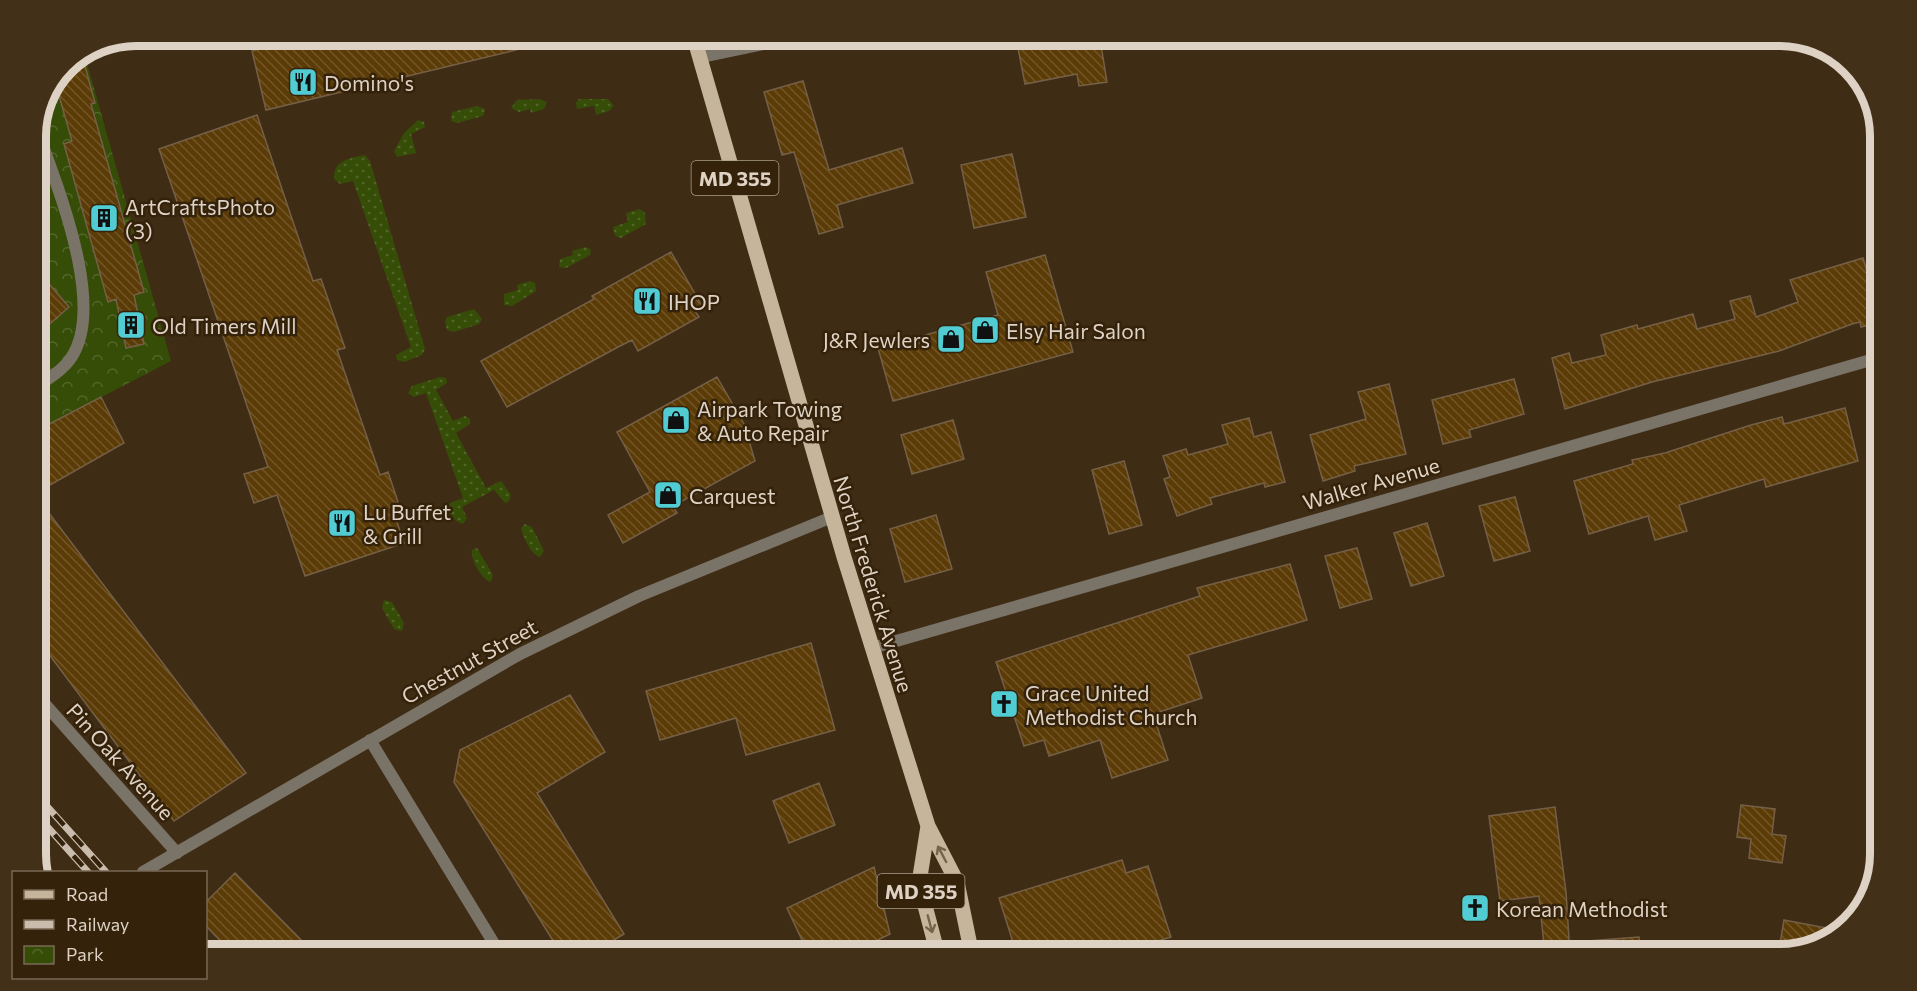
<svg xmlns="http://www.w3.org/2000/svg" width="1917" height="991" font-family="Commissioner,sans-serif">
	<style>
		.grass { fill: url(#grass-dots) }
		.park { fill: url(#park-crowns) }
		.building { fill: url(#building-back-hatch); stroke: #756047; stroke-width: 1.5 }
		.lines { fill: none; stroke-linecap: round; stroke-linejoin: round }
		.minor { stroke: #7a7367; stroke-width: 12 }
		.tertiary { stroke: #7a7367; stroke-width: 12 }
		.primary { stroke: #c4b59b; stroke-width: 15 }
		.rail-casing { stroke: #c9bcac; stroke-width: 7 }
		.rail { stroke: #34220a; stroke-width: 4.5; stroke-dasharray: 14; stroke-linecap: butt }
		.oneway { stroke: #75644b }
		.labels { text-anchor: middle; dominant-baseline: central; stroke-width: 5; stroke-linejoin: round; paint-order: stroke }
		.shield { fill: #34220a; stroke: #ab9d8c; stroke-width: 1.5 }
		.shield-label { font-size: 20px; font-weight: bold; fill: #ded2c4 }
		.poi-label { font-size: 21px; fill: #ded2c4; stroke: #34220a; text-anchor: start }
		.street-label { font-size: 21px; fill: #ded2c4; stroke: #34220a }
		.rim { fill: none; stroke: #ded2c4; stroke-width: 8 }
	</style>
	<defs>
		<pattern id="grass-dots" width="8" height="8" patternUnits="userSpaceOnUse" patternTransform="scale(1.5)"><rect width="8" height="8" fill="#364d08"/><path d="M2 2h.1M6 6h.1" fill="none" stroke="#53662a" stroke-width="1.8" stroke-linecap="round"/></pattern>
		<pattern id="park-crowns" width="20" height="18" patternUnits="userSpaceOnUse" patternTransform="scale(1.5)"><rect width="20" height="18" fill="#364d08"/><path d="M2 6a3 3 0 1 1 6 0M12 15a3 3 0 1 1 6 0" fill="none" stroke="#53662a"/></pattern>
		<pattern id="building-back-hatch" width="6" height="6" patternUnits="userSpaceOnUse" patternTransform="scale(1.5)"><rect width="6" height="6" fill="#5b3b06"/><path d="M-1 5l2 2M0 0l6 6M5-1l2 2" fill="none" stroke="#725629"/></pattern>
	</defs>
	<rect width="100%" height="100%" fill="#3f2c15"/>
	<path class="grass" d="M 539,99 L 547,102 L 544,109 L 531,113 L 530,109 L 519,112 L 511,108 L 517,100 Z
		M 579,99 L 608,99 L 614,106 L 609,111 L 596,115 L 594,106 L 577,109 L 576,103 Z
		M 477,106 L 485,109 L 483,116 L 457,123 L 451,121 L 452,112 Z
		M 418,120 L 424,122 L 425,127 L 411,134 L 416,153 L 397,157 L 394,151 L 404,133 Z
		M 365,155 L 370,161 L 425,349 L 422,355 L 404,362 L 397,360 L 396,355 L 411,347 L 353,181 L 340,184 L 334,179 C 333,160 350,158 365,155 Z
		M 640,209 L 645,213 L 646,224 L 621,238 L 615,236 L 613,227 L 628,222 L 626,213 Z
		M 586,247 L 591,250 L 590,255 L 566,268 L 559,267 L 560,259 L 573,255 L 572,251 Z
		M 530,281 L 535,283 L 536,291 L 512,306 L 504,305 L 504,294 L 518,290 L 517,285 Z
		M 474,309 L 482,319 L 479,324 L 454,332 L 447,330 L 445,321 L 447,317 Z
		M 440,377 L 446,378 L 447,383 L 436,390 L 453,421 L 465,416 L 470,419 L 470,424 L 456,433 L 486,488 L 501,481 L 511,495 L 509,501 L 505,503 L 494,490 L 462,507 L 467,518 L 463,524 L 456,521 L 448,510 L 448,504 L 463,498 L 426,393 L 414,397 L 408,393 L 412,386 Z
		M 525,524 L 532,527 L 544,551 L 540,557 C 530,554 524,538 521,528 Z
		M 477,548 L 493,575 L 491,582 C 482,580 470,559 472,550 Z
		M 384,600 L 392,602 L 404,623 L 402,631 L 394,629 L 382,608 Z"/>
	<path class="park" d="M 84,53 L 171,361 L 36,431 L 36,130 L 66,65 Z"/>
	<path class="building" d="M 1037,39 L 1100,39 L 1107,82 L 1079,86 L 1077,74 L 1025,84 L 1017,43 Z
		M 519,42 L 520,49 L 266,110 L 252,51 L 286,43 Z
		M 82,55 L 95,103 L 91,104 L 144,292 L 134,295 L 144,344 L 126,348 L 116,299 L 108,302 L 64,144 L 72,141 L 56,85 L 66,65 Z
		M 803,81 L 829,170 L 902,148 L 913,183 L 837,205 L 843,227 L 819,234 L 794,152 L 782,155 L 764,92 Z
		M 257,115 L 313,281 L 321,279 L 345,348 L 337,350 L 380,475 L 388,472 L 398,502 L 391,504 L 404,543 L 305,576 L 277,495 L 254,503 L 244,474 L 268,467 L 159,149 Z
		M 1012,154 L 1026,217 L 974,228 L 961,165 Z
		M 671,252 L 702,306 L 695,311 L 699,317 L 638,351 L 632,340 L 620,346 L 507,407 L 481,361 L 594,299 L 592,296 Z
		M 1045,255 L 1073,352 L 893,401 L 878,348 L 998,315 L 986,272 Z
		M 1863,258 L 1874,295 L 1881,293 L 1881,322 L 1861,327 L 1860,322 L 1852,324 L 1779,351 L 1652,382 L 1565,409 L 1552,358 L 1569,353 L 1572,363 L 1606,355 L 1601,335 L 1637,325 L 1638,329 L 1693,314 L 1697,329 L 1735,319 L 1730,301 L 1750,296 L 1756,317 L 1798,302 L 1790,280 Z
		M 36,269 L 69,307 L 36,336 Z
		M 717,377 L 744,424 L 755,461 L 673,506 L 677,513 L 623,543 L 608,515 L 650,492 L 617,432 Z
		M 1514,379 L 1524,414 L 1469,430 L 1471,437 L 1443,444 L 1432,400 Z
		M 1389,384 L 1406,454 L 1354,466 L 1355,471 L 1323,481 L 1310,435 L 1366,419 L 1358,392 Z
		M 101,397 L 124,443 L 36,493 L 36,431 Z
		M 1845,408 L 1858,461 L 1766,487 L 1764,479 L 1679,505 L 1687,531 L 1655,540 L 1648,516 L 1589,534 L 1574,481 L 1633,464 L 1632,460 L 1665,453 L 1751,425 L 1782,417 L 1784,424 Z
		M 1249,418 L 1254,437 L 1271,432 L 1285,482 L 1265,487 L 1264,483 L 1210,498 L 1212,504 L 1177,516 L 1164,479 L 1170,477 L 1163,456 L 1186,449 L 1188,455 L 1228,444 L 1222,425 Z
		M 953,420 L 964,459 L 912,474 L 901,435 Z
		M 1124,461 L 1142,525 L 1109,534 L 1092,470 Z
		M 36,496 L 246,773 L 174,821 L 36,637 Z
		M 1515,497 L 1530,551 L 1494,561 L 1479,506 Z
		M 936,515 L 952,569 L 905,582 L 890,529 Z
		M 1427,523 L 1444,576 L 1411,586 L 1394,533 Z
		M 1357,548 L 1372,599 L 1340,608 L 1325,556 Z
		M 1290,564 L 1307,620 L 1188,655 L 1202,698 L 1153,714 L 1168,760 L 1112,778 L 1100,740 L 1049,756 L 1044,740 L 1024,746 L 996,662 L 1200,596 L 1197,588 Z
		M 811,643 L 835,730 L 746,755 L 736,718 L 660,740 L 646,691 Z
		M 570,695 L 605,752 L 537,793 L 624,934 L 589,955 L 562,955 L 454,782 L 460,750 Z
		M 819,783 L 835,825 L 789,843 L 773,801 Z
		M 1741,805 L 1775,809 L 1772,834 L 1786,836 L 1782,863 L 1749,858 L 1751,839 L 1737,837 Z
		M 1555,807 L 1566,892 L 1570,955 L 1545,955 L 1539,896 L 1500,901 L 1489,816 Z
		M 1122,860 L 1126,873 L 1148,866 L 1171,937 L 1148,944 L 1151,955 L 1017,955 L 999,898 Z
		M 874,867 L 890,934 L 847,955 L 809,955 L 787,908 Z
		M 235,873 L 316,955 L 234,955 L 206,926 L 206,902 Z
		M 1784,920 L 1827,928 L 1824,943 L 1778,955 Z
		M 1639,937 L 1641,955 L 1587,955 L 1587,941 Z"/>
	<g class="lines">
		<path class="minor" d="M 701,57 L 783,40
			M 36,387 C 48,379 63,370 71,358 C 107,305 56,184 37,129
			M 872,648 L 1881,357
			M 36,694 L 177,853"/>
		<path class="tertiary" d="M 370,740 L 501,955
			M 143,872 L 520,654 L 639,596 L 832,517"/>
		<path class="primary" d="M 695,41 L 844,557 L 928,826 L 957,882 L 972,955
			M 928,826 L 919,883 L 938,955"/>
		<g class="rail-casing">
			<path id="rail" d="M 36,794 L 106,872
				M 36,814 L 88,872"/>
		</g>
		<use href="#rail" class="rail"/>
	</g>
	<defs><path id="oneway-shaft" d="M-6 0H5M1.5-3L5.5 0L1.5 3" fill="none" stroke-width="1.6" stroke-linecap="round" stroke-linejoin="round" transform="scale(1.5)"/></defs>
	<g class="oneway">
		<use href="#oneway-shaft" transform="translate(942 854) rotate(-118)"/>
		<use href="#oneway-shaft" transform="translate(930 924) rotate(75)"/>
	</g>
	<defs>
		<g id="restaurant-square" transform="scale(1.5)"><rect x="-9" y="-9" width="18" height="18" rx="4" fill="#51ccd2" stroke="#34220a"/><path d="M-5-6h1v4h1v-4h1v4h1v-4h1v5L-1.5 .5V6h-2V.5L-5-1ZM5-6V6H3V1.5H1.5Q1.5-4 5-6Z" fill="#111"/></g>
		<g id="building-square" transform="scale(1.5)"><rect x="-9" y="-9" width="18" height="18" rx="4" fill="#51ccd2" stroke="#34220a"/><path d="M-4-6H4V6H1V3H-1V6H-4ZM-2.5-4.3h1.7v1.8h-1.7ZM.8-4.3h1.7v1.8H.8ZM-2.5-1h1.7V.8h-1.7ZM.8-1h1.7V.8H.8Z" fill="#111"/></g>
		<g id="shop-square" transform="scale(1.5)"><rect x="-9" y="-9" width="18" height="18" rx="4" fill="#51ccd2" stroke="#34220a"/><path d="M-5-2.5h2.3a2.7 3.5 0 0 1 5.4 0H5L5.5 6h-11ZM-1.5-2.5h3a1.5 2.3 0 0 0-3 0Z" fill="#111"/></g>
		<g id="church-square" transform="scale(1.5)"><rect x="-9" y="-9" width="18" height="18" rx="4" fill="#51ccd2" stroke="#34220a"/><path d="M-1.2-6h2.4v3.5h3.3v2.4h-3.3V6h-2.4V-.1h-3.3v-2.4h3.3Z" fill="#111"/></g>
	</defs>
	<g fill-rule="evenodd">
		<use href="#restaurant-square" x="303" y="82"/>
		<use href="#building-square" x="104" y="218"/>
		<use href="#restaurant-square" x="647" y="301"/>
		<use href="#building-square" x="131" y="325"/>
		<use href="#shop-square" x="985" y="330"/>
		<use href="#shop-square" x="951" y="339"/>
		<use href="#shop-square" x="676" y="420"/>
		<use href="#shop-square" x="668" y="495"/>
		<use href="#restaurant-square" x="342" y="523"/>
		<use href="#church-square" x="1004" y="704"/>
		<use href="#church-square" x="1475" y="908"/>
	</g>
	<g class="labels">
		<g class="shield">
			<rect x="691.5" y="161" width="87" height="34" rx="4.5"/>
			<rect x="877.5" y="874" width="87" height="34" rx="4.5"/>
		</g>
		<g class="shield-label">
			<text x="735" y="178">MD 355</text>
			<text x="921" y="891">MD 355</text>
		</g>
		<g class="poi-label">
			<text x="324" y="82">Domino's</text>
			<text x="125" y="206">ArtCraftsPhoto<tspan x="125" dy="24">(3)</tspan></text>
			<text x="668" y="301">IHOP</text>
			<text x="152" y="325">Old Timers Mill</text>
			<text x="1006" y="330">Elsy Hair Salon</text>
			<text x="930" y="339" text-anchor="end">J&amp;R Jewlers</text>
			<text x="697" y="408">Airpark Towing<tspan x="697" dy="24">&amp; Auto Repair</tspan></text>
			<text x="689" y="495">Carquest</text>
			<text x="363" y="511">Lu Buffet<tspan x="363" dy="24">&amp; Grill</tspan></text>
			<text x="1025" y="692">Grace United<tspan x="1025" dy="24">Methodist Church</tspan></text>
			<text x="1496" y="908">Korean Methodist</text>
		</g>
		<g class="street-label">
			<text transform="translate(1371 483) rotate(-16)">Walker Avenue</text>
			<text transform="translate(874 584) rotate(73)">North Frederick Avenue</text>
			<text transform="translate(469 661) rotate(-29)">Chestnut Street</text>
			<text transform="translate(121 761) rotate(48)">Pin Oak Avenue</text>
		</g>
	</g>
	<path d="M0 0H1917V991H0ZM136 46H1780A90 90 0 0 1 1870 136V854A90 90 0 0 1 1780 944H136A90 90 0 0 1 46 854V136A90 90 0 0 1 136 46Z" fill="#423019" fill-rule="evenodd"/>
	<path class="rim" d="M136 46H1780A90 90 0 0 1 1870 136V854A90 90 0 0 1 1780 944H136A90 90 0 0 1 46 854V136A90 90 0 0 1 136 46Z"/>
	<rect x="12" y="871" width="195" height="108" fill="#34220a" stroke="#786854" stroke-width="1.5"/>
	<rect x="24" y="890" width="30" height="9" fill="#c4b59b" stroke="#786854" stroke-width="1.5"/>
	<text x="66" y="901" font-size="18" fill="#ded2c4">Road</text>
	<rect x="24" y="920" width="30" height="9" fill="#c9bcac" stroke="#786854" stroke-width="1.5"/>
	<text x="66" y="931" font-size="18" fill="#ded2c4">Railway</text>
	<rect x="24" y="946" width="30" height="18" fill="url(#park-crowns)" stroke="#786854" stroke-width="1.5"/>
	<text x="66" y="961" font-size="18" fill="#ded2c4">Park</text>
</svg>
